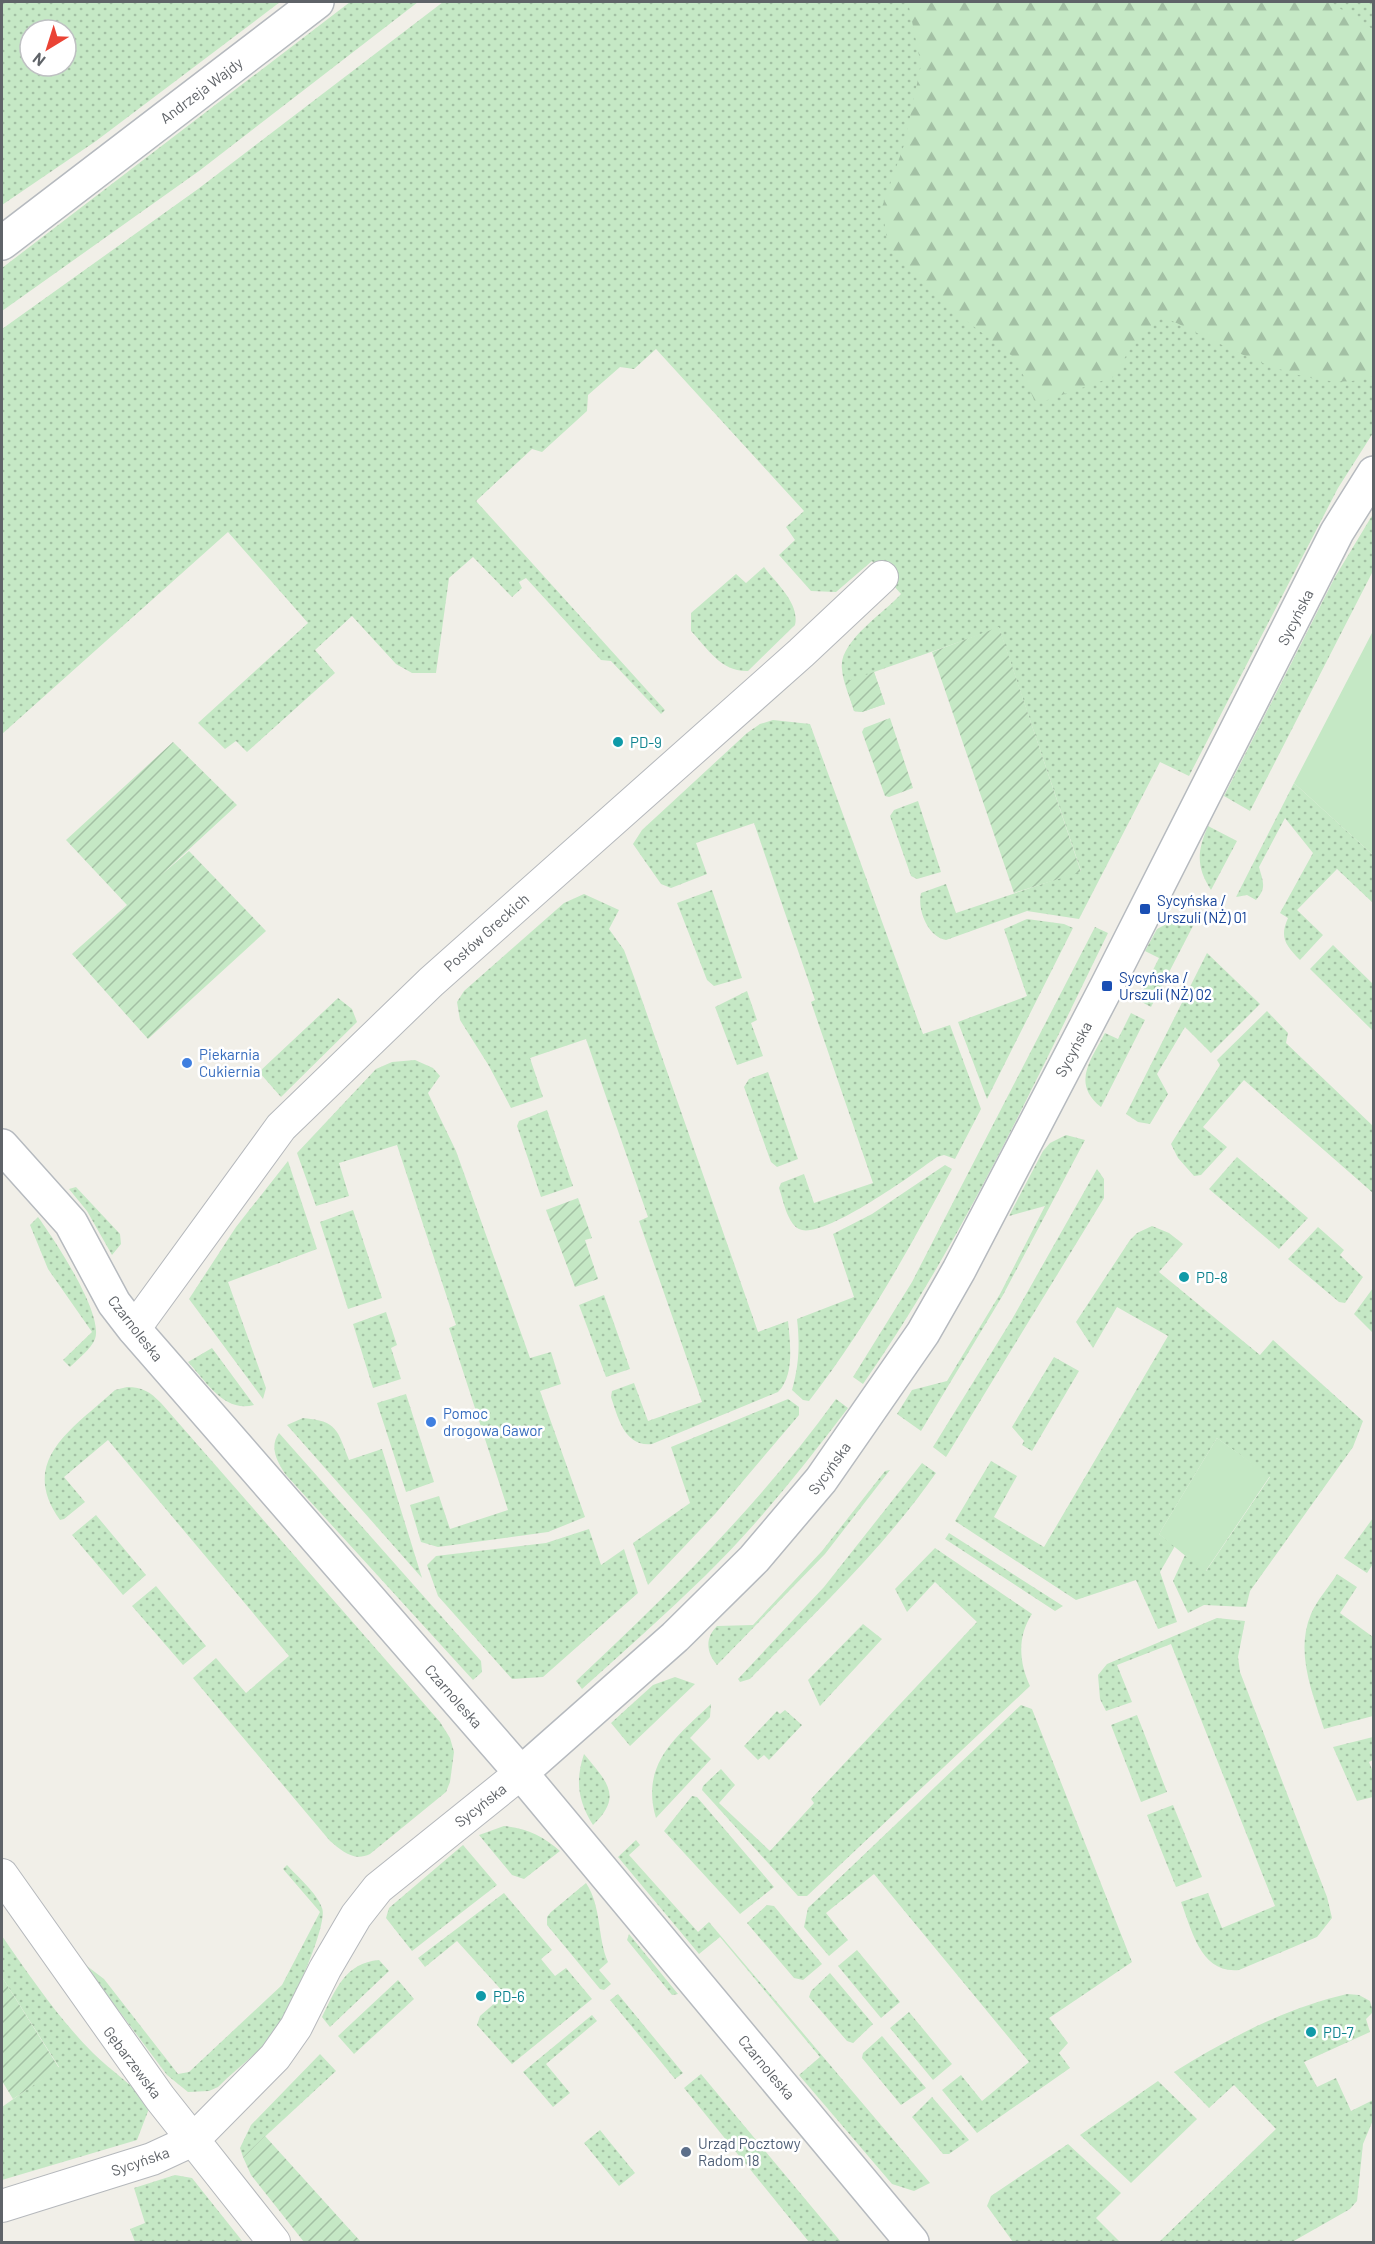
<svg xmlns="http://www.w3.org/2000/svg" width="1375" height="2244" font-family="Barlow,sans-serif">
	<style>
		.grass { fill: url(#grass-dots); fill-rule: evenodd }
		.forest { fill: url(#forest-firs) }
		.park { fill: #c5e8c5 }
		.garden { fill: url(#garden-furrows) }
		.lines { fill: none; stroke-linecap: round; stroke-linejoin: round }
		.street-casing { stroke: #b5b8bc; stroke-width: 34 }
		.secondary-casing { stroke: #b6babf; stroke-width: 36 }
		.street { stroke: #fff; stroke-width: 32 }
		.secondary { stroke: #fff; stroke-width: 33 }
		.culture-dot { fill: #0f9aa8; stroke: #fff; stroke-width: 2 }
		.transit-dot { fill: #1a4fb4; stroke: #fff; stroke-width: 2 }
		.shop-dot { fill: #3f7fe0; stroke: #fff; stroke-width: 2 }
		.service-dot { fill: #5c6f8a; stroke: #fff; stroke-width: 2 }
		.labels { text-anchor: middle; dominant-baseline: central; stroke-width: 5; stroke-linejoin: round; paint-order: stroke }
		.street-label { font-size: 15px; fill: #5f6368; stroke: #fff }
		.culture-label { font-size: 15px; fill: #0d838f; stroke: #fff; text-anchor: start }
		.transit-label { font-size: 15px; fill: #164399; stroke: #fff; text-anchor: start }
		.shop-label { font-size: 15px; fill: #366cbe; stroke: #fff; text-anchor: start }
		.service-label { font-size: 15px; fill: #4e5e75; stroke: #fff; text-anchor: start }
	</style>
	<defs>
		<pattern id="grass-dots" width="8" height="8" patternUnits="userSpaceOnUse" patternTransform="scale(1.5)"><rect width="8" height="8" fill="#c5e8c5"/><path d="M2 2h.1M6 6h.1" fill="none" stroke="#a3c0a4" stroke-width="1.8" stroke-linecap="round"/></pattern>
		<pattern id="forest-firs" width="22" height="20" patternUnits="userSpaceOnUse" patternTransform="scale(1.5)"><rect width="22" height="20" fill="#c5e8c5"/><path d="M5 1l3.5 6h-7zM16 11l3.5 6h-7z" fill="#a3c0a4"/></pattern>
		<pattern id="garden-furrows" width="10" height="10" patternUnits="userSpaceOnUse" patternTransform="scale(1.5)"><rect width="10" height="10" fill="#c5e8c5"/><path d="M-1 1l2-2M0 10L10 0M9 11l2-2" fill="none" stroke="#a3c0a4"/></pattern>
	</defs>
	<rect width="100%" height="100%" fill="#f1efe8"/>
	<path class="grass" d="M 2,2 L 280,2 L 96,141 L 2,205 ZM 30,30 L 66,30 L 66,66 L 30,66 Z
		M 350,2 L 418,2 L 199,171 L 2,311 L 2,268 Z
		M 443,2 L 1373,2 L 1373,433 L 1338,488 L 1189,776 L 1160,762 L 1079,919 L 1027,911 L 946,940 C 928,937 917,910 921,893 L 946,884 L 956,913 L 1081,871 L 999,628 L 874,672 L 885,704 L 862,712 L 854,711 C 850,697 843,683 842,669 C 838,642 884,613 901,594 L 872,561 L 836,592 L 811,591 L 779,555 L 795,540 L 786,527 L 804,511 L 656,349 L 634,369 L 620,367 L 588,395 L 587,411 L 542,452 L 532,449 L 476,501 L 665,710 L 661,714 L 611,661 L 601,660 L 526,578 L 519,582 L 522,588 L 512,597 L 473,557 L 449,578 L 436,673 L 412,673 L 396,664 L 352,616 L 315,650 L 335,673 L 247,752 L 236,741 L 225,749 L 198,723 L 308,623 L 228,532 L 2,734 L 2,329 L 198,189 Z
		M 1373,514 L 1373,571 L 1250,811 L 1224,796 L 1335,577 Z
		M 764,567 C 777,584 800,604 795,625 L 748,671 C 721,672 708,649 691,631 L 691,613 L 736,574 L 746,583 Z
		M 773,720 L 810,724 L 923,1034 L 950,1025 L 981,1109 L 955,1159 L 944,1155 L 937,1157 C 916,1172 822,1241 799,1229 C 787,1223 783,1199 779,1188 L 781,1183 L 804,1174 L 814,1203 L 873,1183 L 811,1002 L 815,1000 L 754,823 L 696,843 L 707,874 L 671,888 L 661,884 L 633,844 L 642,830 L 747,733 L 760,724 Z
		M 1294,783 L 1373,855 L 1373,903 L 1337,869 L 1297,910 L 1323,935 L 1300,960 C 1286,945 1279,938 1288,918 L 1280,913 L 1313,853 L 1285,818 L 1259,867 C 1263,882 1267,888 1256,900 L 1247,895 L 1236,897 Z
		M 918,801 L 941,872 L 917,879 L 911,876 L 890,816 L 894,810 Z
		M 1208,826 L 1237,841 L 1211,890 C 1196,867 1197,851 1208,826 Z
		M 712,890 L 742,978 L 714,986 L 707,980 L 677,903 Z
		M 584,894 L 619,910 L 609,929 L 624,950 L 634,977 L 758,1332 L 788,1321 C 790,1343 795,1375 778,1392 L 652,1444 C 624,1447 618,1417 611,1397 L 612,1391 L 634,1383 L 648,1421 L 702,1402 L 639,1221 L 648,1217 L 586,1039 L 530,1058 L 543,1097 L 511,1108 L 489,1066 L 460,1020 L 457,1002 L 464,991 L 564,903 Z
		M 1027,919 L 1064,924 L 1073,928 L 987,1099 L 958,1022 L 1027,996 L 1004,929 Z
		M 1174,920 L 1194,924 L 1151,1007 L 1138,1000 L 1159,958 L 1145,951 L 1157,929 Z
		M 1095,927 L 1108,933 C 1033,1086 961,1244 863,1384 L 853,1377 L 912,1282 Z
		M 1333,945 L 1373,984 L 1372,1030 L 1310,969 Z
		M 1207,953 L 1260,1004 L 1211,1053 L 1185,1027 L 1157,1074 L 1168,1094 L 1150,1124 L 1138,1122 L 1126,1114 Z
		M 747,991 L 757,1020 L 751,1023 L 763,1056 L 737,1065 L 715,1007 Z
		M 338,998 L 352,1009 L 357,1022 L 281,1097 L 259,1072 Z
		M 1267,1011 L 1288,1033 L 1286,1043 L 1373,1126 L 1373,1193 L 1244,1080 L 1203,1127 L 1227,1147 L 1201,1175 L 1194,1176 L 1178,1158 L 1171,1144 L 1220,1065 L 1217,1060 Z
		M 1131,1013 L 1145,1020 L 1101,1107 C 1071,1083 1091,1060 1105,1033 L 1118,1039 Z
		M 415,1060 L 433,1068 L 440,1076 L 428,1093 L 456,1151 L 530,1358 L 551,1352 L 561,1384 L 540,1391 L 585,1517 L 548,1532 L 438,1547 L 421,1542 L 410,1505 L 439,1496 L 450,1529 L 508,1510 L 449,1328 L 456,1325 L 397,1145 L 339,1163 L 349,1196 L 316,1206 L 297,1153 L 376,1069 L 392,1062 Z
		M 768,1072 L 798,1159 L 777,1167 L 771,1162 L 744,1087 L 749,1079 Z
		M 547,1110 L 573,1186 L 541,1197 L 517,1126 L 519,1121 Z
		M 1066,1135 L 1085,1140 L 1003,1295 L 921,1431 L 897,1414 L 912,1390 L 947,1381 L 1000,1294 L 1045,1206 L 1009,1216 L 1043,1151 L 1050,1143 Z
		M 1237,1157 L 1308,1218 L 1279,1249 L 1209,1189 Z
		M 288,1161 L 317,1249 L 228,1282 L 266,1388 L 263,1399 L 189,1299 L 236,1227 Z
		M 945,1165 L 952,1169 C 909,1249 865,1329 809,1401 L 803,1400 L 792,1390 C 799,1365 800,1345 797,1319 L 854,1297 L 833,1234 L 872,1214 Z
		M 1097,1169 L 1104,1179 L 1104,1198 L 946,1457 L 933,1447 L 1011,1321 Z
		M 76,1187 L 120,1234 L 121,1244 L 112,1255 L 87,1211 L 69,1189 Z
		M 353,1210 L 382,1298 L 348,1309 L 320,1222 Z
		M 38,1217 C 54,1239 104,1314 95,1339 C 91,1349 78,1359 70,1367 L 63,1360 L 92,1332 L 48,1269 L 30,1225 Z
		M 1152,1226 L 1169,1233 L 1183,1244 L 1159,1272 L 1260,1355 L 1273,1340 L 1363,1421 L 1353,1447 L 1250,1591 L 1246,1607 L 1204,1605 L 1188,1613 L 1173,1581 L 1185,1555 L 1206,1571 L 1270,1477 L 1217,1438 L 1159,1534 L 1175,1546 L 1160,1572 L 1177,1622 L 1158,1629 L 1136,1580 L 1076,1600 L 955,1521 L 991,1461 L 1017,1476 L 994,1517 L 1044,1547 L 1168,1336 L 1117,1307 L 1093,1348 L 1076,1322 L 1130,1240 L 1137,1233 Z
		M 1318,1227 L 1344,1250 L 1340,1255 L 1363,1277 L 1345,1303 L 1339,1302 L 1288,1259 Z
		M 1373,1288 L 1373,1333 L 1354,1314 Z
		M 604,1295 L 630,1369 L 606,1377 L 579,1305 Z
		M 386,1312 L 397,1345 L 391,1348 L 401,1379 L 373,1388 L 353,1324 Z
		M 212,1348 L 254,1405 C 224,1413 206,1381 188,1362 Z
		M 1054,1357 L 1079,1371 L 1032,1451 L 1022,1445 L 1024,1441 L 1012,1427 Z
		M 127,1387 C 143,1387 150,1392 161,1403 L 440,1722 L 450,1738 L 454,1752 L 450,1782 L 446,1792 L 370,1854 C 354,1862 342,1851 330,1841 L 193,1678 L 216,1658 L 246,1693 L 289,1656 L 108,1440 L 64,1477 L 85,1502 L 64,1519 L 60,1520 C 17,1460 74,1428 115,1390 Z
		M 406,1394 L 434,1482 L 406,1492 L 377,1403 Z
		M 788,1399 L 799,1407 L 799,1415 L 715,1514 L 648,1585 L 633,1543 L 690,1503 L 671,1447 Z
		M 836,1399 L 848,1408 C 804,1466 758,1524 706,1575 C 666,1614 624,1651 582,1689 L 576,1681 C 670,1593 760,1504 836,1399 Z
		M 303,1418 C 338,1421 337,1430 349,1460 L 382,1449 L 422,1578 L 287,1425 Z
		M 279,1433 L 481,1661 L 482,1672 L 473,1680 L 286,1475 C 277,1462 269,1447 279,1433 Z
		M 922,1463 L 936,1473 C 883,1549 815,1613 750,1679 L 740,1682 L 738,1679 L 824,1587 Z
		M 890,1470 L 825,1554 L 717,1665 C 706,1652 705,1638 717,1626 L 753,1625 L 822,1551 L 885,1471 Z
		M 96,1515 L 146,1575 L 123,1595 L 72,1535 Z
		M 1373,1518 L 1373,1564 L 1367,1573 L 1344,1558 Z
		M 589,1529 L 601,1565 L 624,1549 L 638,1593 L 543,1677 L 512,1679 L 438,1596 L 427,1565 L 436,1556 L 546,1543 Z
		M 949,1533 L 1063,1606 L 1055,1611 L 945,1539 Z
		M 935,1548 L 1032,1614 C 1017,1637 1019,1662 1030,1686 L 807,1896 L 798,1896 L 702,1790 L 703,1786 L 721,1769 L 735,1785 L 719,1803 L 770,1851 L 814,1803 L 811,1799 L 977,1622 L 935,1582 L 907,1612 L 895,1589 Z
		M 1337,1574 L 1357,1587 L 1340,1613 L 1373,1637 L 1373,1716 L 1324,1729 C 1312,1692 1295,1652 1311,1614 C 1317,1600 1329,1587 1337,1574 Z
		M 156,1586 L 206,1646 L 183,1665 L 132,1606 Z
		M 1217,1618 L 1245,1621 L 1238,1657 L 1240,1672 L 1327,1897 L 1332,1918 L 1317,1937 L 1239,1970 C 1201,1974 1192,1931 1181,1902 L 1208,1893 L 1222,1928 L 1275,1906 L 1171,1644 L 1117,1665 L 1132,1702 L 1106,1711 L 1100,1699 L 1098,1675 L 1107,1664 Z
		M 863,1624 L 882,1639 L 820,1706 L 808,1680 Z
		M 675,1677 L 695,1684 L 630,1746 L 611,1723 L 653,1685 Z
		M 711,1704 L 710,1717 L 690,1738 L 711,1759 L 656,1818 C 640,1764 676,1737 711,1704 Z
		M 1021,1705 L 1032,1709 L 1132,1962 L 1049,2018 L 1068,2043 L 1059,2053 L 1070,2068 L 977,2133 L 942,2090 L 961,2075 L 982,2101 L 1029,2062 L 874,1874 L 826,1913 L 848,1940 L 829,1956 L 804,1927 L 808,1908 Z
		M 785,1710 L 802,1725 L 769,1760 L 764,1755 L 758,1760 L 744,1746 L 777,1711 L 780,1714 Z
		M 1137,1715 L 1167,1792 L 1141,1802 L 1111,1725 Z
		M 1373,1737 L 1373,1760 L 1369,1762 L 1373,1772 L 1373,1797 L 1357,1801 L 1333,1747 Z
		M 584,1754 C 606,1781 624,1796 593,1825 C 578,1801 575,1781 584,1754 Z
		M 692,1796 L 697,1797 L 774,1887 L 740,1914 L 664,1831 Z
		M 1173,1805 L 1202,1877 L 1176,1887 L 1147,1815 Z
		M 504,1826 C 527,1828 543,1836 560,1851 L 524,1879 L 512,1875 L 479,1835 Z
		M 636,1840 L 640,1845 L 629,1855 L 698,1932 L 709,1922 L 930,2183 L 914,2191 L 892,2184 L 799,2075 L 820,2057 L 720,1937 L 699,1954 L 618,1857 Z
		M 463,1845 L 497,1885 L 412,1951 L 386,1918 L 389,1908 Z
		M 287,1865 C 298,1877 317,1893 322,1908 C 329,1924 287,2016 275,2032 C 260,2052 236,2069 218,2087 L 209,2091 L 188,2092 L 167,2075 L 83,1963 L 104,1979 L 178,2074 L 189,2072 L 282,1985 L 320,1912 L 283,1869 Z
		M 586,1883 C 602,1907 597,1937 608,1962 L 599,1970 L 611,1984 L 604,1990 L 600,1989 L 547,1925 L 547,1917 L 551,1912 Z
		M 504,1893 L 552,1950 L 541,1959 L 555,1976 L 566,1968 L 592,1999 L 512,2064 L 477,2025 L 480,2016 L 505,1994 L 457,1941 L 425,1967 L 418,1958 Z
		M 767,1905 L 774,1906 L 822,1964 L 803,1980 L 794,1978 L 747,1923 Z
		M 629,1934 L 678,1994 L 672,1995 L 627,1940 Z
		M 2,1936 C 30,1976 58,2018 93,2053 C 112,2072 133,2084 150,2106 L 137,2140 L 2,2180 L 2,2107 L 59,2067 L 2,1977 Z
		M 857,1950 L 900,2002 L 881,2018 L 838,1966 Z
		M 379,1960 L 389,1971 L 330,2027 L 322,2017 C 336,1989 345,1963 379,1960 Z
		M 830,1973 L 873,2024 L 853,2043 L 847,2041 L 809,1997 L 811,1991 Z
		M 398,1980 L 414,1999 L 354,2054 L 338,2036 Z
		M 618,1994 L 683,2073 L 675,2079 L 610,2000 Z
		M 1347,1994 L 1359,1995 L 1370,2001 L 1373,2012 L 1366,2019 L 1370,2032 L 1304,2062 L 1317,2087 L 1336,2078 L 1351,2111 L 1373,2100 L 1373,2120 L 1363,2144 L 1357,2201 L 1350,2209 L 1292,2242 L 1159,2242 L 1276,2129 L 1234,2085 L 1209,2108 L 1174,2072 C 1227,2039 1286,2008 1347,1994 Z
		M 909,2012 L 952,2064 L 933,2080 L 890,2028 Z
		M 592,2015 L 597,2021 L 546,2064 L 570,2093 L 553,2107 L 523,2072 Z
		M 882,2036 L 926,2088 L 901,2105 L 862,2058 L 863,2053 Z
		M 320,2054 L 336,2071 L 243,2157 L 240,2148 L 251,2125 Z
		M 701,2074 L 841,2242 L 809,2242 L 684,2088 Z
		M 1158,2081 L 1197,2119 L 1131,2183 L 1080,2135 Z
		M 932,2097 L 969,2140 L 949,2154 L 943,2154 L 912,2117 Z
		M 600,2130 L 635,2173 L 619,2186 L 584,2143 Z
		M 1068,2144 L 1121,2193 L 1096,2218 L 1120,2242 L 1013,2242 L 987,2206 L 991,2196 Z
		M 175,2175 L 192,2178 L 243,2242 L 135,2242 L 130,2229 L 145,2223 L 134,2188 Z"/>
	<path class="forest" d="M 908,2 L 1330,2 L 1374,30 L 1373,376 C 1312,400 1217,340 1161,316 L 1135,341 L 1113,377 L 1036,404 L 1016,359 L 938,299 L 888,246 L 882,207 L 904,145 L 921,65 Z"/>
	<path class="park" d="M 1373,631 L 1373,855 L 1294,783 Z
		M 1217,1438 L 1270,1476 L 1205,1572 L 1159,1534 Z"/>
	<path class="garden" d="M 999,627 L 1081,872 L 1014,893 L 932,652 Z
		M 874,672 L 885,704 L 862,712 L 854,711 L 845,682 Z
		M 890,718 L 913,788 L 889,797 L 885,796 L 862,732 L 864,728 Z
		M 173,742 L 237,805 L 160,876 L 189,851 L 266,931 L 148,1039 L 72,954 L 127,905 L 66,840 Z
		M 578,1198 L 592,1238 L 585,1240 L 598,1279 L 575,1287 L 546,1210 Z
		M 2,1977 L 59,2068 L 13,2099 L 2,2081 Z
		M 265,2136 L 361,2242 L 304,2242 L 251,2175 L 243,2157 Z"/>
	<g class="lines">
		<g class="street-casing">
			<path id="street" d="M 134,1329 L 281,1127 L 431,982 L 801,653 L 882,577
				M 2,1875 L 160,2098 L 274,2242
				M 2,2206 L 152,2159 L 193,2140 L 275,2057 L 296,2027 L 325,1969 L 356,1916 L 378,1888 L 521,1773"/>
		</g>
		<g class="secondary-casing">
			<path id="secondary" d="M 2,243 L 317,2
				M 2,1146 L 71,1223 L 114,1303 L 134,1329 L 521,1773 L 912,2242
				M 521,1773 L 675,1637 L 754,1559 L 821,1480 L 923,1333 L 959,1270 L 1107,986 L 1337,532 L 1374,473"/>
		</g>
		<use href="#street" class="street"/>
		<use href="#secondary" class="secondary"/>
	</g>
	<g class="culture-dot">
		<circle cx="618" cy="742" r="6"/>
		<circle cx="1184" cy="1277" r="6"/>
		<circle cx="481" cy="1996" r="6"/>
		<circle cx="1311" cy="2032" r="6"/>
	</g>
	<g class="transit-dot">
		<rect x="1139" y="903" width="12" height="12" rx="3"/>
		<rect x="1101" y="980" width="12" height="12" rx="3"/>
	</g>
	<g class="shop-dot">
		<circle cx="187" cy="1063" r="6"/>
		<circle cx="431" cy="1422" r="6"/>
	</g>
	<circle class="service-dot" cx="686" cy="2152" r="6"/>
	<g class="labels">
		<g class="street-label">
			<text transform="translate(201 90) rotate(-37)">Andrzeja Wajdy</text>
			<text transform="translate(1295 617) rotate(-63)">Sycyńska</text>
			<text transform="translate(486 932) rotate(-42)">Posłów Greckich</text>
			<text transform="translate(1073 1049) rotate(-62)">Sycyńska</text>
			<text transform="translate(136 1328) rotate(52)">Czarnoleska</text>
			<text transform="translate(829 1468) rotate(-54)">Sycyńska</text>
			<text transform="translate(454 1696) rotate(49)">Czarnoleska</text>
			<text transform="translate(480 1805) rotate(-38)">Sycyńska</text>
			<text transform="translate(133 2062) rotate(53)">Gębarzewska</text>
			<text transform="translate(767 2067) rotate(50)">Czarnoleska</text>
			<text transform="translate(140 2161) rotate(-19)">Sycyńska</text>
		</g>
		<g class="culture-label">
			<text x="630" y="742">PD-9</text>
			<text x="1196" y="1277">PD-8</text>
			<text x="493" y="1996">PD-6</text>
			<text x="1323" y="2032">PD-7</text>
		</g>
		<g class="transit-label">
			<text x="1157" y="900">Sycyńska /<tspan x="1157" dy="17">Urszuli (NŻ) 01</tspan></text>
			<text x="1119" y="977">Sycyńska /<tspan x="1119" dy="17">Urszuli (NŻ) 02</tspan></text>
		</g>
		<g class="shop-label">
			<text x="199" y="1054">Piekarnia<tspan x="199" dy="17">Cukiernia</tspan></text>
			<text x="443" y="1413">Pomoc<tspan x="443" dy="17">drogowa Gawor</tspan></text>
		</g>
		<g class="service-label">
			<text x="698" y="2143">Urząd Pocztowy<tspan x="698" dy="17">Radom 18</tspan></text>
		</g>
	</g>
	<rect width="1375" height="2244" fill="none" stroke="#5f6368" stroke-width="6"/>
	<g transform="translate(48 48) rotate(218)"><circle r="28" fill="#ffffff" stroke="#bfc1c3" stroke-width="1.5"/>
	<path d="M0-4.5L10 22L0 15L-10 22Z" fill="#ea4335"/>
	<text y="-9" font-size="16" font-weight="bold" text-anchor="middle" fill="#5f6368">N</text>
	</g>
</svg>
